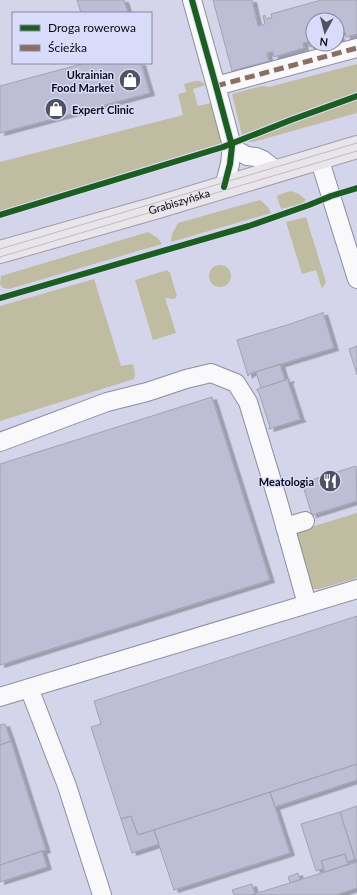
<svg xmlns="http://www.w3.org/2000/svg" width="357" height="895" font-family="Lato,sans-serif">
	<style>
		.green { fill: #c0bca2 }
		.building { fill: #bdbed5; stroke: #a2a2b3; filter: url(#shadow) }
		.lines { fill: none; stroke-linecap: round; stroke-linejoin: round }
		.minor-casing { stroke: #8d8e9d; stroke-width: 20 }
		.major-casing { stroke: #a29aaa; stroke-width: 24 }
		.minor { stroke: #f9f9fc; stroke-width: 18 }
		.major { stroke: #e9e5eb; stroke-width: 22 }
		.tram { stroke: #bebec4; stroke-width: 1 }
		.quiet { stroke: #8d6e63; stroke-width: 5; stroke-dasharray: 10 5; stroke-linecap: butt }
		.cycleway-casing { stroke: #d9dbfa; stroke-width: 8 }
		.cycleway { stroke: #1b5e20; stroke-width: 6 }
		.labels { text-anchor: middle; dominant-baseline: central; stroke-width: 3; stroke-linejoin: round; paint-order: stroke }
		.poi-label { font-size: 11px; font-weight: bold; fill: #0a0a17; stroke: #d9dbfa; text-anchor: end }
		.street-label { font-size: 11px; fill: #0a0a17; stroke: #d9dbfa }
	</style>
	<defs>
		<filter id="shadow"><feDropShadow dx="4.5" dy="2.5" stdDeviation="0" flood-color="#0004"/></filter>
	</defs>
	<rect width="100%" height="100%" fill="#d4d5eb"/>
	<path class="green" d="M 357,64 L 357,92 L 301,112 L 242,135 L 232,94 L 262,86 L 269,87 Z
		M 195,81 L 200,81 L 206,85 L 193,89 L 198,106 L 211,103 L 222,143 L 0,211 L 0,162 L 183,115 L 178,94 L 186,92 L 184,84 Z
		M 357,100 L 357,113 L 253,142 L 247,142 L 277,129 Z
		M 291,191 L 299,194 L 306,200 L 301,204 L 281,209 L 277,197 L 278,195 Z
		M 260,200 L 268,207 L 271,213 L 171,242 L 172,234 L 178,223 Z
		M 306,217 L 326,282 L 322,289 L 316,270 L 302,274 L 286,222 Z
		M 148,232 L 158,238 L 162,244 L 9,289 L 3,288 L 0,284 L 1,276 Z
		M209 276a11 11 0 1 1 22 0a11 11 0 1 1-22 0Z
		M 167,270 L 170,273 L 177,296 L 174,299 L 165,298 L 176,333 L 153,340 L 135,280 Z
		M 94,279 L 121,366 L 133,364 L 135,374 L 134,379 L 0,421 L 0,306 Z
		M 357,513 L 357,578 L 319,589 L 309,589 L 293,542 L 298,531 Z"/>
	<path class="building" d="M 77,0 L 124,0 L 128,13 L 81,13 Z
		M 213,0 L 252,0 L 258,26 L 265,24 L 263,16 L 265,15 L 266,19 L 272,18 L 271,14 L 321,0 L 357,0 L 357,34 L 346,37 L 345,32 L 339,33 L 340,39 L 337,39 L 337,20 L 313,20 L 313,44 L 320,44 L 310,47 L 308,42 L 303,43 L 304,48 L 274,57 L 273,52 L 267,53 L 269,61 L 232,71 Z
		M 85,63 L 141,63 L 150,93 L 0,133 L 0,86 Z
		M 323,312 L 334,348 L 249,374 L 248,376 L 237,340 L 287,325 L 322,313 Z
		M 357,346 L 357,375 L 349,349 Z
		M 280,364 L 285,380 L 261,388 L 256,372 Z
		M 289,379 L 290,380 L 288,381 L 300,418 L 302,419 L 269,429 L 269,428 L 270,427 L 258,390 L 257,391 L 257,389 Z
		M 212,397 L 270,580 L 0,665 L 0,464 Z
		M 356,466 L 357,501 L 312,515 L 302,483 Z
		M 357,616 L 357,764 L 138,835 L 131,816 L 121,819 L 91,727 L 101,724 L 94,701 Z
		M 5,724 L 11,741 L 0,745 L 0,725 Z
		M 11,741 L 46,850 L 0,865 L 0,745 Z
		M 357,764 L 357,780 L 275,807 L 270,792 Z
		M 270,792 L 290,853 L 174,890 L 154,830 Z
		M 357,806 L 357,859 L 355,859 L 340,812 Z
		M 340,812 L 355,859 L 347,862 L 345,854 L 321,861 L 324,868 L 316,871 L 301,824 Z
		M 131,816 L 138,835 L 154,830 L 159,844 L 132,853 L 121,819 Z
		M 42,851 L 47,867 L 0,882 L 0,865 Z
		M 345,854 L 348,864 L 325,872 L 321,861 Z
		M 357,862 L 357,888 L 336,895 L 251,895 Z
		M 298,873 L 300,880 L 290,883 L 288,877 Z
		M 252,884 L 255,894 L 251,895 L 234,895 L 232,890 Z"/>
	<g class="lines">
		<g class="minor-casing">
			<path id="minor" d="M 192,0 L 216,86 L 232,146 L 230,164 L 224,187
				M 216,86 L 357,48
				M 232,146 L 238,151 L 247,156 L 256,157 L 263,160 L 277,171
				M 319,158 L 357,279
				M 0,442 L 107,402 L 147,392 L 186,379 L 211,373 L 236,383 L 248,402 L 278,501 L 307,604
				M 285,527 L 305,521
				M 29,688 L 67,786 L 102,895
				M 0,697 L 357,589"/>
		</g>
		<g class="major-casing">
			<g id="major">
				<path id="s1" d="M 0,252 L 155,208 L 357,147"/>
			</g>
		</g>
		<use href="#minor" class="minor"/>
		<use href="#major" class="major"/>
		<path class="tram" d="M 0,249 L 357,143
			M 0,257 L 357,151"/>
		<path class="quiet" d="M 216,86 L 357,48"/>
		<g class="cycleway-casing">
			<path id="cycleway" d="M 192,0 L 216,86 L 232,146 L 230,164 L 224,187
				M 0,215 L 223,147 L 291,120 L 357,96
				M 0,298 L 249,226 L 309,205 L 331,196 L 357,188"/>
		</g>
		<use href="#cycleway" class="cycleway"/>
	</g>
	<defs>
		<g id="shop-disc" transform="scale(1.15)"><circle r="9.5" fill="#515161" stroke="#d9dbfa"/><path d="M-5-2.5h2.3a2.7 3.5 0 0 1 5.4 0H5L5.5 6h-11ZM-1.5-2.5h3a1.5 2.3 0 0 0-3 0Z" fill="#fff"/></g>
		<g id="restaurant-disc" transform="scale(1.15)"><circle r="9.5" fill="#515161" stroke="#d9dbfa"/><path d="M-5-6h1v4h1v-4h1v4h1v-4h1v5L-1.5 .5V6h-2V.5L-5-1ZM5-6V6H3V1.5H1.5Q1.5-4 5-6Z" fill="#fff"/></g>
	</defs>
	<g fill-rule="evenodd">
		<use href="#shop-disc" x="130" y="80"/>
		<use href="#shop-disc" x="56" y="109"/>
		<use href="#restaurant-disc" x="330" y="481"/>
	</g>
	<g class="labels">
		<g class="poi-label">
			<text x="114" y="74">Ukrainian<tspan x="114" dy="13">Food Market</tspan></text>
			<text x="72" y="109" text-anchor="start">Expert Clinic</text>
			<text x="314" y="481">Meatologia</text>
		</g>
		<g class="street-label">
			<text stroke="none"><textPath href="#s1" startOffset="186">Grabiszyńska</textPath></text>
		</g>
	</g>
	<rect x="12" y="12" width="140" height="52" fill="#d9dbfa" stroke="#86879f"/>
	<rect x="20" y="25" width="20" height="6" fill="#1b5e20" stroke="#86879f"/>
	<text x="48" y="32" font-size="12" fill="#0a0a17">Droga rowerowa</text>
	<rect x="20" y="45" width="20" height="6" fill="#8d6e63" stroke="#86879f"/>
	<text x="48" y="52" font-size="12" fill="#0a0a17">Ścieżka</text>
	<g transform="translate(325 32) rotate(187)"><circle r="19" fill="#d9dbfa" stroke="#86879f"/>
	<path d="M0-3L7 15L0 10L-7 15Z" fill="#515161"/>
	<text y="-6" font-size="11" font-weight="bold" text-anchor="middle" fill="#0a0a17">N</text>
	</g>
</svg>
